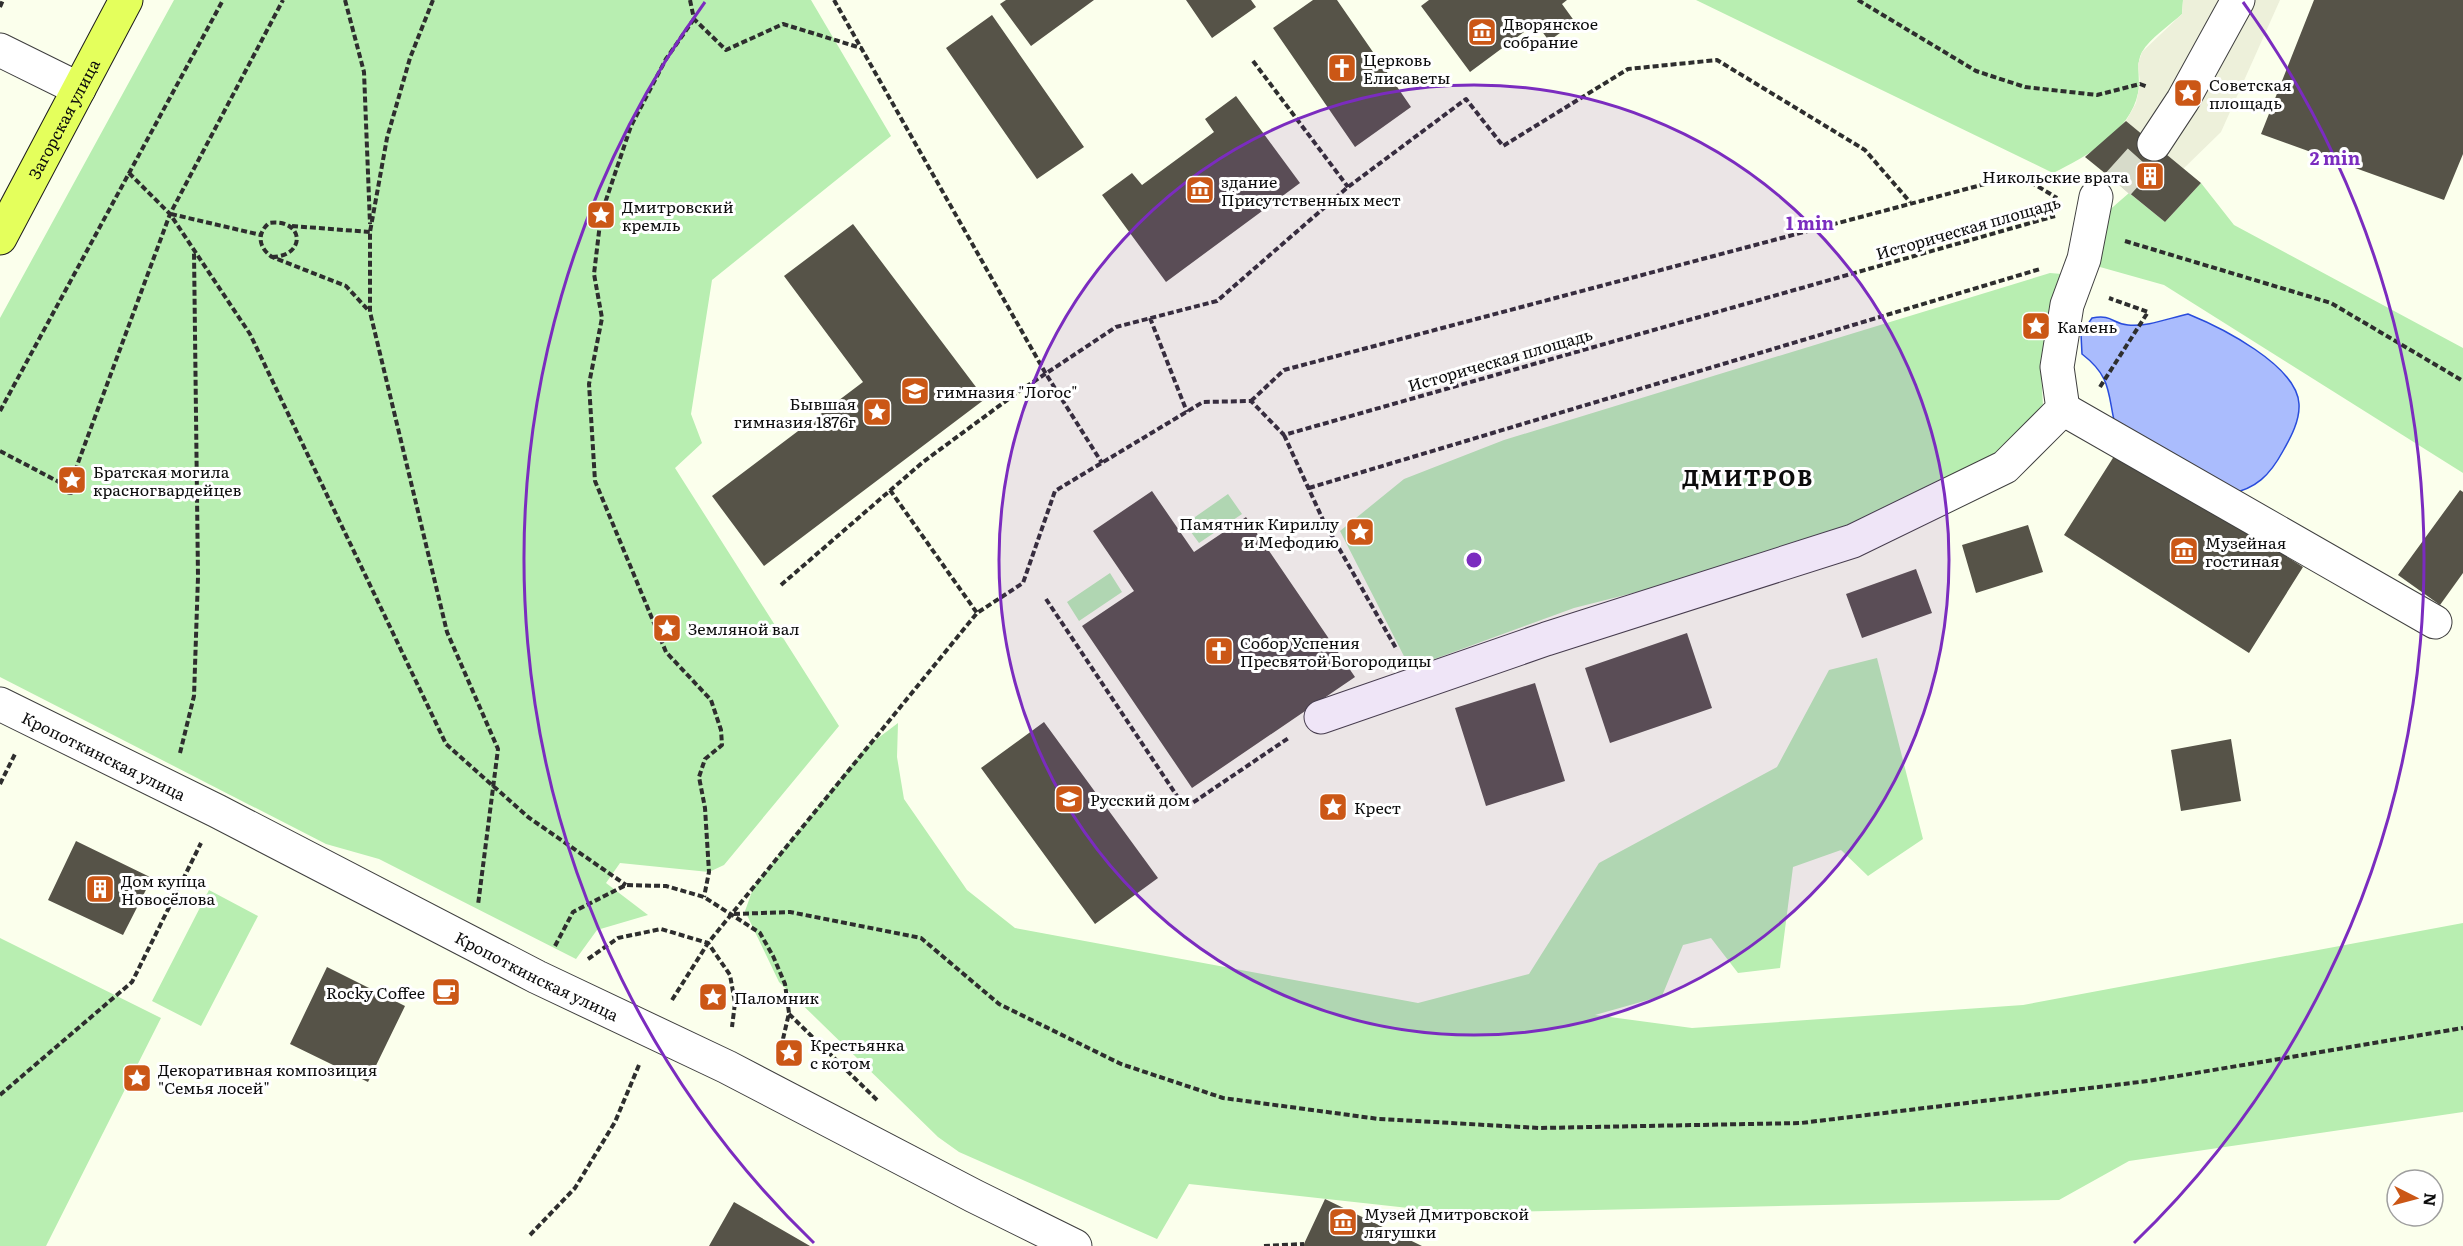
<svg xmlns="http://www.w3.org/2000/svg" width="2463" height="1246" font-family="Literata,serif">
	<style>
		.green { fill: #b8eeb1 }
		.plaza { fill: #edf0da }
		.water { fill: #aabcfd; stroke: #294cdc; stroke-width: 1.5 }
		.building { fill: #565348 }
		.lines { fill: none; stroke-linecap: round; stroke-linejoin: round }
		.minor-tunnel { stroke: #d7dbca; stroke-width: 33; stroke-dasharray: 33 16; stroke-linecap: butt }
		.minor-casing { stroke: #3f3f3f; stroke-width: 35 }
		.major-casing { stroke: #1d1d1d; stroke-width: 35 }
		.path { stroke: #2e2e2e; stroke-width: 4; stroke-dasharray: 6 3; stroke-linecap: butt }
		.minor { stroke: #fff; stroke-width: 33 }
		.major { stroke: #e4ff5c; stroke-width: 33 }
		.ring { fill: none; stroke: #7b2cbf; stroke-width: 3 }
		.labels { text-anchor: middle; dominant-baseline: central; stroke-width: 6; stroke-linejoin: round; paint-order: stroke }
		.poi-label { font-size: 16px; fill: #0c0c0c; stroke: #fff; text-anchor: start }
		.street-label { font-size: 16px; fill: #0c0c0c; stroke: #fff }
		.district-label { font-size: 22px; font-weight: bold; letter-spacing: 1.5px; fill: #0c0c0c; stroke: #fff }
		.centre { fill: #7b2cbf; stroke: #fff; stroke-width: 3 }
		.ring-label { font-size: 18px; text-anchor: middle; font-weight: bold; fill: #7b2cbf; stroke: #fff; stroke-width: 6; stroke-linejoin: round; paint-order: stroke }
	</style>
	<rect width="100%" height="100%" fill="#fbffec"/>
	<path class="green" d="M 174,0 L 811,0 L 891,136 L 712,280 L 691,414 L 702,443 L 675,468 L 839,726 L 724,865 L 709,872 L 620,863 L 606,883 L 648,915 L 597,930 L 576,959 L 379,859 L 326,844 L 0,677 L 0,318 Z
		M 1696,0 L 2183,0 L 2182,14 C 2170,25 2150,38 2142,52 C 2135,65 2141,80 2138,93 C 2130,132 2086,157 2053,173 Z
		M 2201,183 L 2234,225 L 2463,348 L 2463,473 L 2164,285 L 2100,267 L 2089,250 L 2106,213 L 2129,193 L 2165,222 Z
		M 2050,273 L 2062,274 L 2041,371 L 2044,424 L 1956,481 L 1826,544 L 1574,608 L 1410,668 L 1340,531 L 1404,479 L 1504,440 Z
		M 1228,494 L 1242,514 L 1199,543 L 1185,524 Z
		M 1110,573 L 1122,592 L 1079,621 L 1067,602 Z
		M 1877,658 L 1923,839 L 1868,876 L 1841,850 L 1793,867 L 1780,968 L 1738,973 L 1711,938 L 1683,945 L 1662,996 L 1595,1015 L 1692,1028 L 2023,1005 L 2463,923 L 2463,1112 L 2129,1161 L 2059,1200 L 1454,1213 L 1189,1184 L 1157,1239 L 959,1152 L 938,1137 L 779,982 L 745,911 L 754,886 L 865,748 L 898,723 L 897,757 L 904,799 L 967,890 L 1015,928 L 1418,1003 L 1529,974 L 1599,863 L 1777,767 L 1829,670 Z
		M 209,890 L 258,916 L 201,1026 L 152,1001 Z
		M 0,938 L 161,1018 L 46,1246 L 0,1246 Z"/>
	<path class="plaza" d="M 2183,0 L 2280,0 L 2221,132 L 2183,169 L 2126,121 L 2136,103 L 2140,84 L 2138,64 L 2142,52 L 2182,14 Z"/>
	<path class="water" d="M 2188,314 C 2220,327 2297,365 2299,404 C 2300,420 2291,437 2283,451 C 2270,475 2256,489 2229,494 L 2116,429 C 2107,394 2113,378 2082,354 L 2081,334 L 2092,318 C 2113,314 2112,324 2128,325 C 2148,327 2169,318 2188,314 Z"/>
	<path class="building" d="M 1006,0 L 1094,0 L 1031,46 L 1000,4 Z
		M 1186,0 L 1251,0 L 1256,7 L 1212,38 Z
		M 1313,0 L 1337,0 L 1411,107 L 1355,147 L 1273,28 Z
		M 1429,0 L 1567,0 L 1562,4 L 1575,22 L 1549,41 L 1536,23 L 1470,72 L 1421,6 Z
		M 2314,0 L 2463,0 L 2463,154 L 2444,200 L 2261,134 Z
		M 992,15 L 1084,147 L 1037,179 L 946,48 Z
		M 1236,96 L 1300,183 L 1166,282 L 1102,195 L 1132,173 L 1142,185 L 1214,132 L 1205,119 Z
		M 2126,121 L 2201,183 L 2165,222 L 2085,157 Z
		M 853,224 L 985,399 L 764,566 L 712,496 L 863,382 L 784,276 Z
		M 2118,450 L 2303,567 L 2249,653 L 2064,535 Z
		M 2460,490 L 2463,492 L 2463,573 L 2440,605 L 2398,575 Z
		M 1152,491 L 1194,552 L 1246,517 L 1355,677 L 1192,788 L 1082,626 L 1134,591 L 1093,531 Z
		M 2028,525 L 2043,572 L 1976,593 L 1962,545 Z
		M 1916,569 L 1932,613 L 1862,638 L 1846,594 Z
		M 1687,633 L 1712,708 L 1610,743 L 1585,668 Z
		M 1535,683 L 1565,781 L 1486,806 L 1455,708 Z
		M 1044,722 L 1158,878 L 1095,924 L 981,768 Z
		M 2231,739 L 2241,801 L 2181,811 L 2171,750 Z
		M 76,841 L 152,878 L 123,935 L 48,900 Z
		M 327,967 L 405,1006 L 368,1082 L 290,1044 Z
		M 1325,1199 L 1422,1246 L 1303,1246 Z
		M 734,1202 L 810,1246 L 709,1246 Z"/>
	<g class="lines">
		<path class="minor-tunnel" d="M 2118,184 L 2154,144"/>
		<g class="minor-casing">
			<g id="minor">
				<path d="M 0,50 L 79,89"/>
				<path d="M 2154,144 L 2183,100 L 2238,0"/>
				<path d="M 2063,409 L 2435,622"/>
				<path id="s1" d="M 0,704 L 217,811 L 537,977 L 727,1067 L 974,1196 L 1075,1246"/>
				<path d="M 1321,717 L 1546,639 L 1853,541 L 2005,467 L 2063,409 L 2057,367 L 2067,305 L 2084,259 L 2096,197"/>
			</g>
		</g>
		<g class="major-casing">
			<g id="major">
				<path id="s2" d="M 0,238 L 126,0"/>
			</g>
		</g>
		<path class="path" d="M 345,0 L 364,72 L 370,224
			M 433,0 L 410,58 L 387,138 L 370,232 L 370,312 L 447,632 L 498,749 L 478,905
			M 690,0 L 694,19 L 726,50 L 783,24 L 861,48
			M 834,0 L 1046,374 L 1102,463
			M 1858,0 L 1976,71 L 2025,87 L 2097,95 L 2140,84 L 2148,87
			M 0,7 L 3,0
			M 694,19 L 666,59 L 631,126 L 601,215 L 594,274 L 602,318 L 589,384 L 595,481 L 666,652 L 711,700 L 721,730 L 722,745 L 705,759 L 699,777 L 705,808 L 709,872 L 704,897
			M 1253,61 L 1348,187
			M 129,173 L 170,214 L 250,334 L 446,744 L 528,817 L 626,885
			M 171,214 L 261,235
			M 292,226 L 370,232
			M 2125,241 L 2331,303 L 2463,381
			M 272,257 C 307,256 304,218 269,223 C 256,234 259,248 272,257 L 346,286 L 369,311
			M 1150,318 L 1187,412
			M 2100,387 L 2148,312 L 2109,298
			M 1251,401 L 1284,370 L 2019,175 L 2057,198
			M 0,411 L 223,0
			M 1284,435 L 1324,522 L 1397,650
			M 0,451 L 59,482 L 65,492 L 71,493 L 81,486 L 80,476 L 72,470 L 62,473 L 59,482
			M 75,471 L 170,214 L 283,0
			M 1309,488 L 2040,269
			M 890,490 L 977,613
			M 781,585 L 923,462 L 1018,392 L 1116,327 L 1217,301 L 1348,187 L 1466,99 L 1503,146 L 1628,69 L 1717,60 L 1865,150 L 1910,202
			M 1046,599 L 1185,808 L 1290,737
			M 180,753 L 194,696 L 198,577 L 194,252
			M 0,784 L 16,752
			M 734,914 L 790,912 L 921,938 L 999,1004 L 1121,1064 L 1223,1098 L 1379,1119 L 1540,1128 L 1801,1123 L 2148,1081 L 2463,1028
			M 555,946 L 573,912 L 626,885 L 666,886 L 704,897 L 760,933 L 773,956 L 785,984 L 789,1013 L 780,1052
			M 588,959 L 618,938 L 661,929 L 708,943 L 730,975 L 735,1003 L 732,1027
			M 672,1000 L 708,943 L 977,613 L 1023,583 L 1055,491 L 1203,402 L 1251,401 L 1284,435 L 2055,216
			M 789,1014 L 878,1101
			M 0,1095 L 132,982 L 201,843
			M 530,1235 L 575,1188 L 615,1122 L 639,1065
			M 1264,1246 L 1304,1244"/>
		<use href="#minor" class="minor"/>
		<use href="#major" class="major"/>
	</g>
	<circle cx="1474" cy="560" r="475" fill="#7b2cbf" fill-opacity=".12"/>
	<g class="ring">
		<circle cx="1474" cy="560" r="475"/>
		<path d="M814 1243A950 950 0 0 1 705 2M2243 2A950 950 0 0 1 2134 1243"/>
	</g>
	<defs>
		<g id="museum-square" transform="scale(1.5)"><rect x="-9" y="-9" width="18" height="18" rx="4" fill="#cb5716" stroke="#fff"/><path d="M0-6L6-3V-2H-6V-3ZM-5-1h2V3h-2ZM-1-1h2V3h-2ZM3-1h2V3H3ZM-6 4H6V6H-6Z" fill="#fff"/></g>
		<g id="church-square" transform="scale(1.5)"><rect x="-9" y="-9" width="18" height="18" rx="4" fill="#cb5716" stroke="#fff"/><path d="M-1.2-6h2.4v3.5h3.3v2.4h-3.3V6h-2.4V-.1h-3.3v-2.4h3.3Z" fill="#fff"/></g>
		<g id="sight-square" transform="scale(1.5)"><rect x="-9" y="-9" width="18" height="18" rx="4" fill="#cb5716" stroke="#fff"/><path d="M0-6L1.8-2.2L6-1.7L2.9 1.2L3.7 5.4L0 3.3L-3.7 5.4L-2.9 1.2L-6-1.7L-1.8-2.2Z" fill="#fff"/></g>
		<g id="building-square" transform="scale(1.5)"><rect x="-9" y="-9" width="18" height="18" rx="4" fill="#cb5716" stroke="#fff"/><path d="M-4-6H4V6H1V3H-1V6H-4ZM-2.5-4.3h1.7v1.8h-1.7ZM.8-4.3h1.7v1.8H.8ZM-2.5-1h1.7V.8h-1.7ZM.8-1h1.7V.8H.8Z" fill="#fff"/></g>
		<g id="school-square" transform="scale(1.5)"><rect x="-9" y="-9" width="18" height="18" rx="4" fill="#cb5716" stroke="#fff"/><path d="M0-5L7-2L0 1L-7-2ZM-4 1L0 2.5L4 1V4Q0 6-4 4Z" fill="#fff"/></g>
		<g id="cafe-square" transform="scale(1.5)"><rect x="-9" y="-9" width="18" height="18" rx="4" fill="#cb5716" stroke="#fff"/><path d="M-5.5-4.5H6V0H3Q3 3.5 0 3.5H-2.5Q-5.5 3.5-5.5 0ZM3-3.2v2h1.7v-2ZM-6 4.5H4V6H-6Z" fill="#fff"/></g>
	</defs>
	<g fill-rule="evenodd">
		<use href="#museum-square" x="1482" y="32"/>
		<use href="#church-square" x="1342" y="68"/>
		<use href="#sight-square" x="2188" y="93"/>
		<use href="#building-square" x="2150" y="176"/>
		<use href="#museum-square" x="1200" y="190"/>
		<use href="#sight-square" x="601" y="215"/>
		<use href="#sight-square" x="2036" y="326"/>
		<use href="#school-square" x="915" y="391"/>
		<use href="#sight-square" x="877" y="412"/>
		<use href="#sight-square" x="72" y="480"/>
		<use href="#sight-square" x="1360" y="532"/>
		<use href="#museum-square" x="2184" y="551"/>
		<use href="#sight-square" x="667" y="628"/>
		<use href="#church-square" x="1219" y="651"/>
		<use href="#school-square" x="1069" y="799"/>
		<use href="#sight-square" x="1333" y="807"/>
		<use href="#building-square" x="100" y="889"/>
		<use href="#cafe-square" x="446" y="992"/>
		<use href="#sight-square" x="713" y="997"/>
		<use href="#sight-square" x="789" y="1053"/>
		<use href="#sight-square" x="137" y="1078"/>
		<use href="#museum-square" x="1343" y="1222"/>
	</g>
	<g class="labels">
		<g class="poi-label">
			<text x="1503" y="23">Дворянское<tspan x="1503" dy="18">собрание</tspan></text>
			<text x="1363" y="59">Церковь<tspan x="1363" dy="18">Елиcаветы</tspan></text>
			<text x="2209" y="84">Советская<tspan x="2209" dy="18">площадь</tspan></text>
			<text x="2129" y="176" text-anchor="end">Никольские врата</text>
			<text x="1221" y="181">здание<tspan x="1221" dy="18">Присутственных мест</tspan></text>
			<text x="622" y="206">Дмитровский<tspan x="622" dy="18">кремль</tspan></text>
			<text x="2057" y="326">Камень</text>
			<text x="936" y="391">гимназия "Логос"</text>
			<text x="856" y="403" text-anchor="end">Бывшая<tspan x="856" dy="18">гимназия 1876г</tspan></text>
			<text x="93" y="471">Братская могила<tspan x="93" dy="18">красногвардейцев</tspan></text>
			<text x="1339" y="523" text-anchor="end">Памятник Кириллу<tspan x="1339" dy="18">и Мефодию</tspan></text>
			<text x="2205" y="542">Музейная<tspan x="2205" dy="18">гостиная</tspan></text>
			<text x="688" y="628">Земляной вал</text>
			<text x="1240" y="642">Собор Успения<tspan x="1240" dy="18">Пресвятой Богородицы</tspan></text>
			<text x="1090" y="799">Русский дом</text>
			<text x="1354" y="807">Крест</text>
			<text x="121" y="880">Дом купца<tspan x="121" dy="18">Новосёлова</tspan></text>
			<text x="425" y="992" text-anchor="end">Rocky Coffee</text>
			<text x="734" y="997">Паломник</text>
			<text x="810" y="1044">Крестьянка<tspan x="810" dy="18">с котом</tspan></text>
			<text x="158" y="1069">Декоративная композиция<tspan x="158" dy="18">"Семья лосей"</tspan></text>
			<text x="1364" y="1213">Музей Дмитровской<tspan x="1364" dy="18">лягушки</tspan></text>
		</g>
		<g class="street-label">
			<text stroke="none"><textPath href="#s2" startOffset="135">Загорская улица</textPath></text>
			<text transform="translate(1968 227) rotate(-16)">Историческая площадь</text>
			<text transform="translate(1500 359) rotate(-16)">Историческая площадь</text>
			<text stroke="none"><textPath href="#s1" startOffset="116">Кропоткинская улица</textPath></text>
			<text stroke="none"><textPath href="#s1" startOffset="602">Кропоткинская улица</textPath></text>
		</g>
		<g class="district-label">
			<text x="1748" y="476">ДМИТРОВ</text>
		</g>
	</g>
	<circle cx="1474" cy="560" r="9" class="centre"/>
	<g class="ring-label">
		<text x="2335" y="165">2 min</text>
		<text x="1810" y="230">1 min</text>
	</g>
	<g transform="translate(2415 1198) rotate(96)"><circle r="28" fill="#ffffff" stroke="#9e9e9e" stroke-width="1.5"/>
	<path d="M0-4.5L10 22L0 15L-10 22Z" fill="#cb5716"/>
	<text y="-9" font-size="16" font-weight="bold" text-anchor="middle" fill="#0c0c0c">N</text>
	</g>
</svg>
